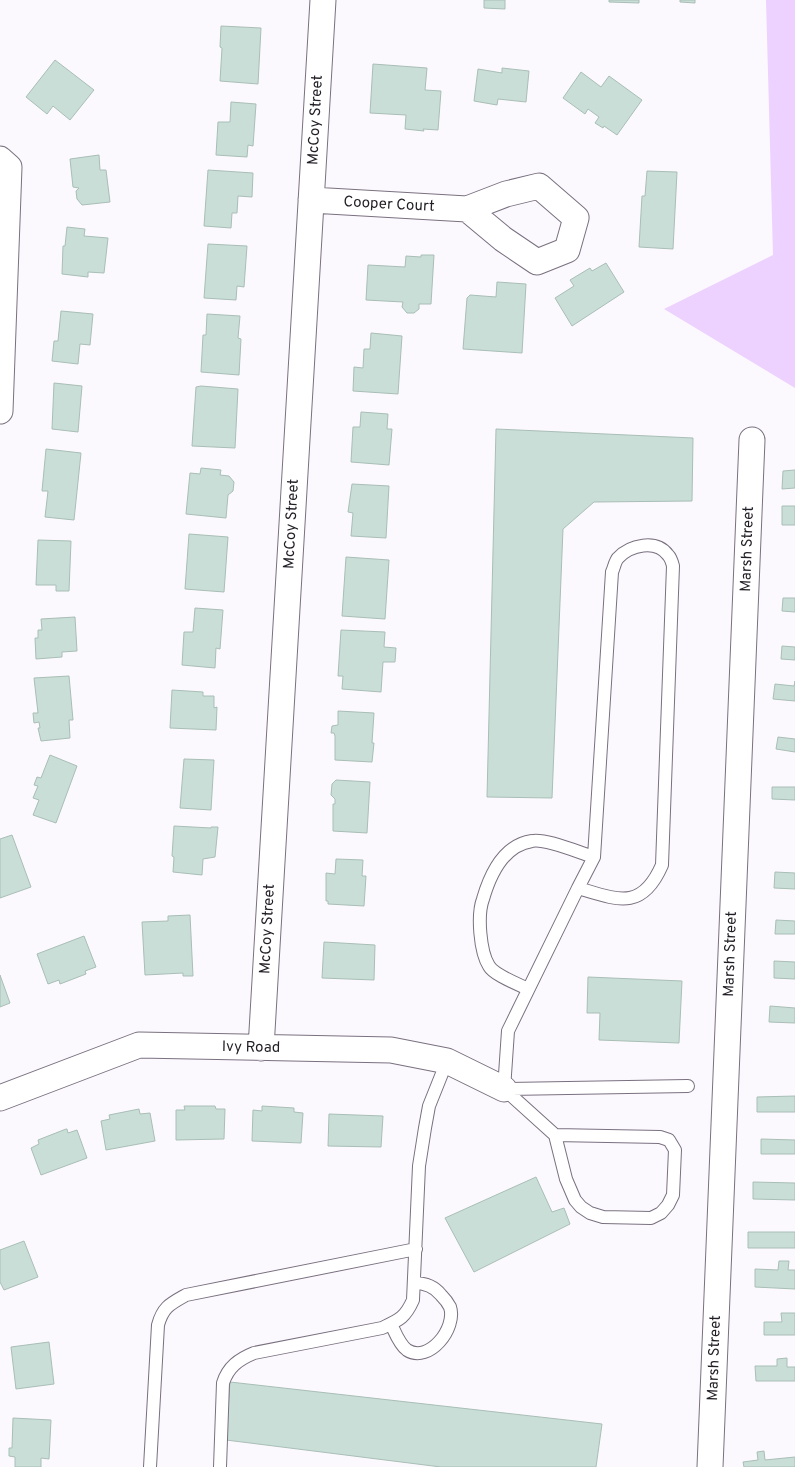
<svg xmlns="http://www.w3.org/2000/svg" width="795" height="1467" font-family="Overpass,sans-serif">
	<style>
		.green { fill: #edd1fe }
		.building { fill: #c8ded6; stroke: #a9beb6 }
		.lines { fill: none; stroke-linecap: round; stroke-linejoin: round }
		.service-casing { stroke: #7a7080; stroke-width: 14 }
		.minor-casing { stroke: #7a7080; stroke-width: 27 }
		.service { stroke: #fff; stroke-width: 12 }
		.minor { stroke: #fff; stroke-width: 25 }
		.labels { text-anchor: middle; dominant-baseline: central; stroke-width: 5; stroke-linejoin: round; paint-order: stroke }
		.street-label { font-size: 15px; fill: #211d24; stroke: #fff }
	</style>
	<rect width="100%" height="100%" fill="#fbf9fd"/>
	<path class="green" d="M 766,0 L 795,0 L 795,388 L 664,309 L 773,255 Z"/>
	<path class="building" d="M 484,0 L 505,0 L 505,9 L 484,8 Z
		M 609,0 L 639,0 L 639,3 L 609,2 Z
		M 680,0 L 695,0 L 695,3 L 680,2 Z
		M 221,26 L 261,28 L 258,84 L 220,81 L 222,48 L 220,47 Z
		M 55,60 L 94,90 L 70,120 L 53,106 L 47,114 L 26,97 Z
		M 373,64 L 427,68 L 425,90 L 441,91 L 438,130 L 423,129 L 424,131 L 405,129 L 406,115 L 370,113 Z
		M 502,68 L 529,71 L 526,102 L 498,99 L 497,105 L 474,101 L 478,69 L 502,73 Z
		M 581,72 L 601,87 L 609,76 L 642,100 L 617,135 L 604,126 L 603,128 L 595,123 L 599,117 L 588,109 L 585,114 L 563,98 Z
		M 231,102 L 256,104 L 253,146 L 248,145 L 247,157 L 216,155 L 218,122 L 230,122 Z
		M 99,155 L 100,170 L 106,170 L 110,202 L 82,205 L 77,199 L 76,191 L 79,188 L 73,187 L 70,159 Z
		M 208,170 L 253,173 L 252,197 L 238,196 L 237,213 L 232,213 L 231,228 L 204,226 Z
		M 647,171 L 677,172 L 673,249 L 639,247 L 642,196 L 645,196 Z
		M 67,227 L 85,229 L 84,236 L 108,238 L 104,273 L 88,272 L 88,277 L 62,274 L 63,246 L 65,246 Z
		M 208,244 L 247,246 L 244,287 L 237,286 L 236,300 L 204,298 Z
		M 421,255 L 434,255 L 431,304 L 419,304 L 419,309 L 414,313 L 407,313 L 402,307 L 403,302 L 366,300 L 368,265 L 405,267 L 406,256 L 421,257 Z
		M 606,263 L 624,292 L 572,326 L 555,298 L 574,286 L 570,280 L 590,268 L 592,271 Z
		M 497,282 L 526,284 L 522,353 L 463,349 L 467,298 L 470,295 L 496,297 Z
		M 61,311 L 93,314 L 90,345 L 80,344 L 78,364 L 52,361 L 54,341 L 58,341 Z
		M 207,314 L 240,316 L 238,338 L 241,339 L 239,375 L 201,372 L 203,335 L 206,335 Z
		M 371,333 L 402,336 L 398,394 L 353,391 L 354,367 L 363,368 L 364,349 L 370,349 Z
		M 54,383 L 82,386 L 78,432 L 52,429 Z
		M 201,386 L 238,389 L 235,448 L 192,446 L 196,387 Z
		M 361,412 L 388,414 L 387,429 L 392,429 L 389,465 L 351,462 L 353,427 L 360,427 Z
		M 496,429 L 693,438 L 692,501 L 594,502 L 563,529 L 552,798 L 487,797 Z
		M 46,449 L 81,453 L 74,520 L 45,517 L 48,491 L 42,491 Z
		M 201,468 L 221,470 L 220,475 L 229,476 L 234,482 L 233,491 L 228,495 L 226,518 L 186,514 L 190,473 L 200,474 Z
		M 795,470 L 795,488 L 782,489 L 783,471 Z
		M 352,484 L 389,486 L 386,538 L 351,536 L 353,513 L 348,512 Z
		M 782,506 L 795,506 L 795,525 L 782,525 Z
		M 189,534 L 228,537 L 224,592 L 185,589 Z
		M 38,540 L 71,541 L 69,591 L 56,591 L 56,585 L 36,585 Z
		M 346,557 L 389,560 L 385,619 L 342,616 Z
		M 783,598 L 795,598 L 795,612 L 782,611 Z
		M 195,608 L 223,610 L 220,649 L 216,648 L 215,668 L 182,665 L 184,632 L 193,632 Z
		M 75,617 L 77,651 L 62,652 L 62,657 L 36,659 L 35,638 L 38,638 L 38,630 L 42,630 L 41,619 Z
		M 341,630 L 385,632 L 384,647 L 396,648 L 395,662 L 383,662 L 381,692 L 342,689 L 343,676 L 338,676 Z
		M 782,646 L 795,647 L 795,660 L 781,659 Z
		M 69,676 L 73,720 L 69,720 L 70,738 L 41,741 L 38,728 L 40,728 L 39,722 L 34,723 L 33,713 L 38,713 L 34,678 Z
		M 795,681 L 795,701 L 773,699 L 775,684 L 794,686 Z
		M 172,690 L 203,692 L 203,696 L 214,696 L 214,708 L 217,707 L 216,730 L 170,728 Z
		M 338,711 L 374,713 L 372,743 L 374,743 L 372,762 L 335,760 L 335,736 L 334,733 L 331,733 L 332,726 L 338,725 Z
		M 778,737 L 795,739 L 795,752 L 776,749 Z
		M 50,755 L 77,766 L 56,823 L 33,815 L 39,800 L 33,798 L 38,786 L 34,785 L 37,777 L 41,778 Z
		M 184,759 L 214,760 L 211,810 L 180,808 Z
		M 336,780 L 370,782 L 367,833 L 333,831 L 333,804 L 335,804 L 335,799 L 331,795 L 332,784 Z
		M 772,787 L 795,787 L 795,800 L 772,799 Z
		M 174,826 L 211,828 L 211,827 L 218,827 L 215,857 L 203,859 L 202,875 L 173,872 L 174,857 L 172,856 Z
		M 12,835 L 31,887 L 0,898 L 0,839 Z
		M 336,859 L 363,860 L 362,876 L 366,876 L 364,906 L 328,904 L 328,901 L 326,901 L 326,873 L 335,874 Z
		M 775,872 L 795,873 L 795,889 L 774,888 Z
		M 190,915 L 193,976 L 183,976 L 183,973 L 145,975 L 142,922 L 168,921 L 168,916 Z
		M 776,920 L 795,921 L 795,934 L 775,934 Z
		M 84,936 L 96,967 L 85,971 L 86,974 L 60,984 L 59,980 L 48,984 L 37,954 Z
		M 324,942 L 375,945 L 374,980 L 322,978 Z
		M 774,961 L 795,962 L 795,979 L 774,978 Z
		M 0,975 L 10,1003 L 0,1007 Z
		M 588,977 L 682,981 L 679,1043 L 599,1040 L 600,1013 L 587,1013 Z
		M 770,1006 L 795,1008 L 795,1023 L 769,1022 Z
		M 795,1096 L 795,1112 L 757,1112 L 757,1097 Z
		M 184,1106 L 215,1106 L 216,1109 L 225,1109 L 224,1139 L 176,1140 L 176,1110 L 185,1110 Z
		M 262,1106 L 294,1108 L 294,1112 L 303,1113 L 301,1143 L 252,1141 L 253,1110 L 262,1111 Z
		M 139,1109 L 140,1114 L 150,1113 L 155,1141 L 106,1150 L 101,1121 L 110,1119 L 109,1115 Z
		M 329,1114 L 383,1116 L 381,1147 L 328,1146 Z
		M 66,1129 L 67,1129 L 68,1133 L 77,1130 L 87,1158 L 41,1175 L 31,1148 L 39,1144 L 38,1140 Z
		M 761,1139 L 795,1140 L 795,1154 L 761,1154 Z
		M 536,1177 L 552,1212 L 564,1208 L 570,1224 L 474,1272 L 445,1218 Z
		M 753,1182 L 795,1183 L 795,1200 L 753,1199 Z
		M 748,1232 L 795,1232 L 795,1248 L 748,1248 Z
		M 24,1241 L 38,1277 L 4,1290 L 0,1282 L 0,1250 Z
		M 779,1261 L 789,1261 L 788,1270 L 795,1270 L 795,1289 L 755,1287 L 755,1269 L 778,1270 Z
		M 781,1313 L 795,1313 L 795,1335 L 764,1335 L 764,1322 L 782,1322 Z
		M 49,1342 L 54,1384 L 16,1389 L 11,1347 Z
		M 787,1358 L 787,1367 L 795,1367 L 795,1381 L 756,1381 L 755,1366 L 777,1366 L 777,1359 Z
		M 230,1382 L 602,1424 L 596,1467 L 441,1467 L 226,1440 Z
		M 13,1418 L 51,1420 L 49,1459 L 41,1458 L 41,1467 L 15,1467 L 15,1457 L 9,1456 L 9,1448 L 12,1448 Z
		M 764,1451 L 765,1460 L 795,1457 L 795,1467 L 744,1467 L 743,1462 L 758,1460 L 757,1452 Z"/>
	<g class="lines">
		<g class="service-casing">
			<path id="service" d="M 528,989 C 518,984 494,975 489,966 C 480,952 477,915 483,899 C 490,875 504,845 532,841 C 545,838 580,853 594,857
				M 504,1089 L 508,1031 L 578,888 C 618,900 642,911 662,865 L 673,566 C 672,562 670,557 668,555 C 656,539 630,545 618,558 C 615,561 614,568 612,572 L 594,857 L 578,888
				M 504,1089 L 555,1135 L 566,1179 L 575,1200 L 581,1207 L 590,1213 L 603,1217 L 651,1218 L 661,1213 L 668,1205 L 673,1195 L 675,1150 L 669,1140 L 660,1137 L 555,1135
				M 504,1089 L 688,1086
				M 391,1324 C 395,1332 399,1344 407,1350 C 429,1364 457,1328 450,1307 C 448,1303 444,1298 441,1295 C 434,1286 425,1283 414,1283
				M 150,1467 L 158,1325 C 163,1307 170,1304 186,1295 L 416,1249
				M 220,1467 L 223,1383 C 228,1367 239,1359 254,1353 L 382,1328 C 399,1320 405,1318 413,1300 L 419,1166 L 425,1128 L 429,1106 L 447,1061"/>
		</g>
		<g class="minor-casing">
			<path id="minor" d="M 0,159 L 9,167 L 0,411
				M 311,200 L 467,209 L 503,239 L 537,262 L 567,250 L 576,218 L 539,186 L 506,194 L 467,209
				M 261,1048 L 323,0
				M 0,1098 L 139,1045 L 391,1050 L 447,1061 L 504,1089
				M 710,1467 L 752,440"/>
		</g>
		<use href="#service" class="service"/>
		<use href="#minor" class="minor"/>
	</g>
	<g class="labels">
		<g class="street-label">
			<text transform="translate(316 120) rotate(-87)">McCoy Street</text>
			<text transform="translate(389 205) rotate(3)">Cooper Court</text>
			<text transform="translate(292 524) rotate(-87)">McCoy Street</text>
			<text transform="translate(748 549) rotate(-88)">Marsh Street</text>
			<text transform="translate(268 929) rotate(-87)">McCoy Street</text>
			<text transform="translate(731 954) rotate(-88)">Marsh Street</text>
			<text transform="translate(251 1048) rotate(1)">Ivy Road</text>
			<text transform="translate(715 1358) rotate(-88)">Marsh Street</text>
		</g>
	</g>
</svg>
